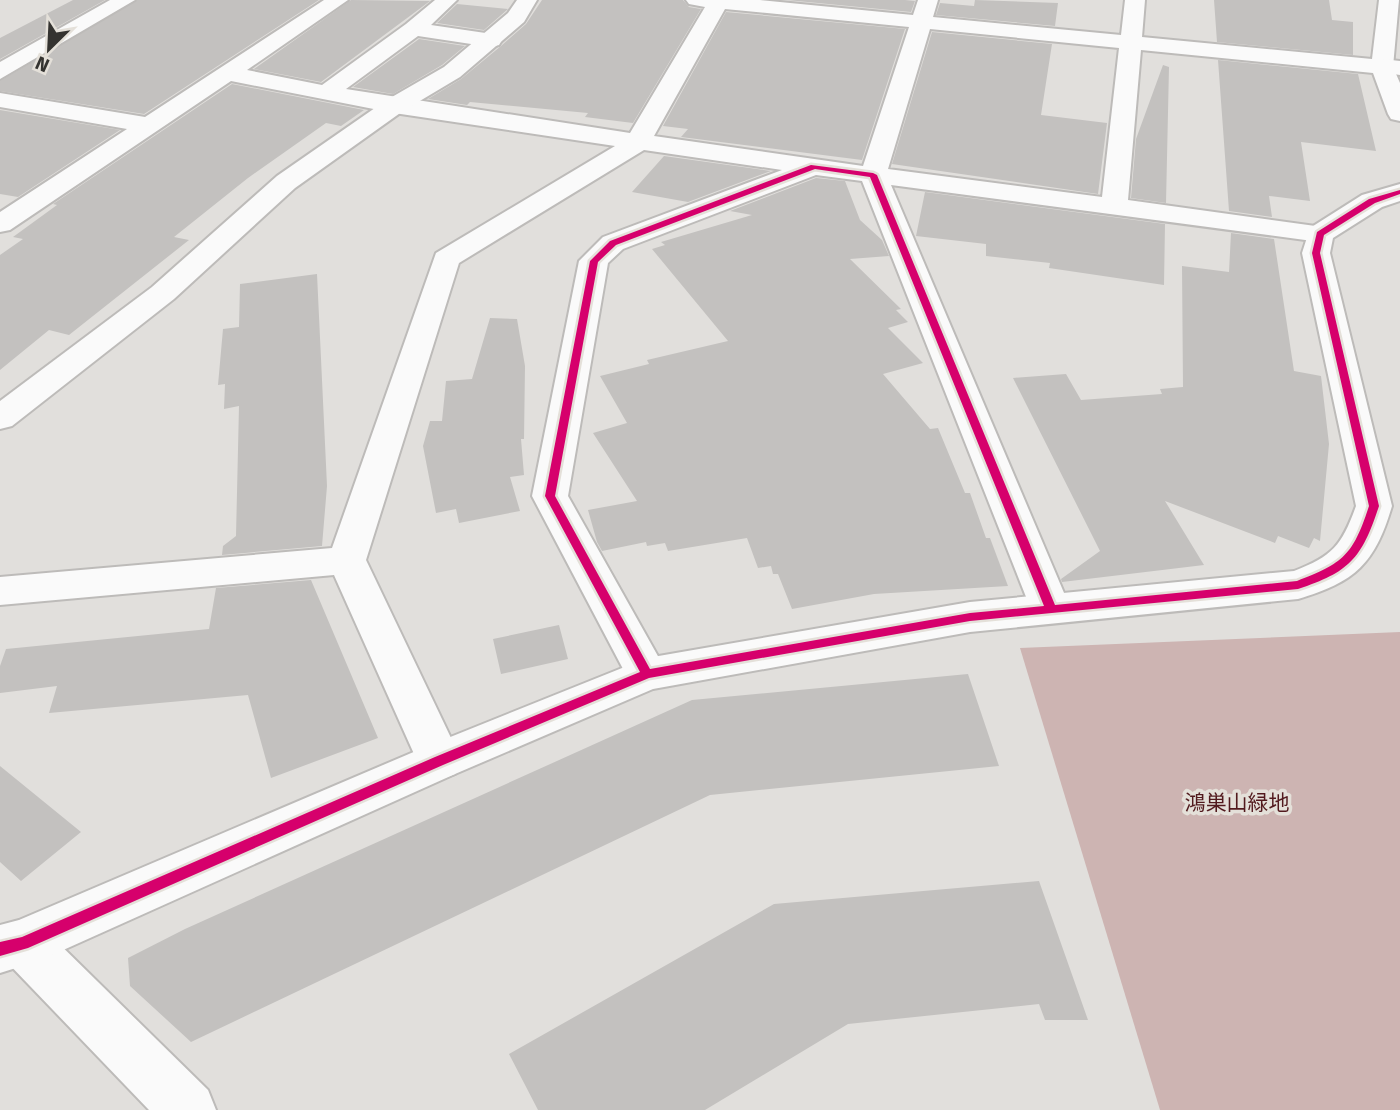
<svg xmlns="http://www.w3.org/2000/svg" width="1400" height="1110" font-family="'Fira Sans','Noto Sans JP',sans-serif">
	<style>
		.forest { fill: #cdb4b2 }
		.building { fill: #c3c1bf }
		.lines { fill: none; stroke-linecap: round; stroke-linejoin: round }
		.minor-casing { stroke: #bdbbb9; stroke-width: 4 }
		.tertiary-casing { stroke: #bdbbb9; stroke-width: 4 }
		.minor { fill: #fafafa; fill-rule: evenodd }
		.tertiary { fill: #fafafa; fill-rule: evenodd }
		.cycleway-casing { stroke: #e4e0d9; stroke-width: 5 }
		.cycleway { fill: #d6006c; fill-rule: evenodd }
		.labels { text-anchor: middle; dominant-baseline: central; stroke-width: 7; stroke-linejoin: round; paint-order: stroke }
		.near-park-label { font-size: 21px; fill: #521a1e; stroke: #e4e0d9 }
	</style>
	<rect width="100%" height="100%" fill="#e1dfdc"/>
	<path class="forest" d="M 1400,632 L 1400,1110 L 1160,1110 L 1020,648 Z"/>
	<path class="building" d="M 73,0 L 105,0 L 0,59 L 0,38 Z
		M 137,0 L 319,0 L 144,114 L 0,91 L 0,81 Z
		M 351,0 L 430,1 L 321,82 L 254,69 Z
		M 542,0 L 683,0 L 689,7 L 701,9 L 633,123 L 585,117 L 588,113 L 470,102 L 467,105 L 428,99 L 461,79 L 501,46 L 526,24 Z
		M 787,0 L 905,0 L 915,1 L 911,12 Z
		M 975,0 L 1058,3 L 1055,26 L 936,15 L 940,3 L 974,6 Z
		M 1214,0 L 1329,0 L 1332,20 L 1353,22 L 1353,55 L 1217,42 Z
		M 457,4 L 508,9 L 484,30 L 437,23 Z
		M 726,12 L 905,29 L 862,160 L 681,137 L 688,129 L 663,126 Z
		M 932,32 L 1052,44 L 1041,115 L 1107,123 L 1098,194 L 892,164 Z
		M 419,39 L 465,46 L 442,65 L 393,94 L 353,87 Z
		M 1218,60 L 1358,74 L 1376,151 L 1301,142 L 1310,201 L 1269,196 L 1272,217 L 1229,211 Z
		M 1163,65 L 1169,67 L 1166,203 L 1131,198 L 1136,139 Z
		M 232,84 L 364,110 L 341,126 L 326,123 L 248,178 L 174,237 L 189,240 L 69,335 L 49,330 L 0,370 L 0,255 L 23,239 L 13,237 L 57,205 L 53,204 Z
		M 0,110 L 120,130 L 18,197 L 0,194 Z
		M 664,156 L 771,171 L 688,202 L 632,192 Z
		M 816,178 L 845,181 L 860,220 L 882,240 L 889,256 L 850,259 L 901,309 L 896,310 L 908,322 L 888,328 L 923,363 L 883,374 L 930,429 L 938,428 L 965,493 L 970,493 L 986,538 L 990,538 L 1008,586 L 874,594 L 792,609 L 778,574 L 773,574 L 771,566 L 758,568 L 747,538 L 668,551 L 665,543 L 647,546 L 646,542 L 602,551 L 597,542 L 588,510 L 637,501 L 593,433 L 627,423 L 600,376 L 649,364 L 647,360 L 728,341 L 652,249 L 665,245 L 661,242 L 752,215 L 730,211 Z
		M 925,192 L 1165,224 L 1164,285 L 1049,268 L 1050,263 L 986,256 L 986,244 L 916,236 Z
		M 1231,233 L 1274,239 L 1294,371 L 1321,376 L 1329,444 L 1320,541 L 1314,538 L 1309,548 L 1278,536 L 1275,543 L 1165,501 L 1204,565 L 1062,582 L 1061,579 L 1100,551 L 1013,378 L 1066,374 L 1081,400 L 1162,394 L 1160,389 L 1183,387 L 1182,266 L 1229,272 Z
		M 317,274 L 327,486 L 322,546 L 222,555 L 223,546 L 236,536 L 239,406 L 224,409 L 225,384 L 218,385 L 223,329 L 239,327 L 240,284 Z
		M 490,318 L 517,319 L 525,366 L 524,439 L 521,439 L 524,475 L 510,477 L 520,511 L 459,523 L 456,509 L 436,513 L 423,446 L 430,421 L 442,421 L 446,381 L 472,379 Z
		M 311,580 L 378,738 L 271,778 L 248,695 L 49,713 L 57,686 L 0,693 L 0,666 L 6,649 L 209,629 L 216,588 Z
		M 559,625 L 568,659 L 501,674 L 493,639 Z
		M 968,674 L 999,766 L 710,795 L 191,1042 L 130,986 L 128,958 L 185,929 L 692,700 Z
		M 0,766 L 81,832 L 21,881 L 0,862 Z
		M 1039,881 L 1088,1020 L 1045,1020 L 1039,1004 L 848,1024 L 705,1110 L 538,1110 L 509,1054 L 774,904 Z"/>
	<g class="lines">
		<g class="minor-casing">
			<path id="minor" d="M 110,0 L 135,0 L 0,79 L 0,62 Z
				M 324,0 L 348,0 L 247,70 L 322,85 L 406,24 L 435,0 L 457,0 L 431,25 L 499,35 L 502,40 L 499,45 L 491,47 L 418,36 L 346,89 L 630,133 L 705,7 L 689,4 L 686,0 L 760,0 L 913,15 L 918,0 L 938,0 L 933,17 L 1121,35 L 1125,0 L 1145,0 L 1142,37 L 1372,59 L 1379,0 L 1399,0 L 1393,67 L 1400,83 L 1400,121 L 1391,119 L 1388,114 L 1373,73 L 1141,50 L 1128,200 L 1330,228 L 1334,234 L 1330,240 L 1320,242 L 891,185 L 1070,607 L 1064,617 L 1050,622 L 1036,617 L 1030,607 L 862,181 L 816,175 L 623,249 L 608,263 L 568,496 L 668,674 L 662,686 L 647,690 L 632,686 L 532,496 L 579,261 L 603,237 L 782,170 L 644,150 L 459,263 L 366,560 L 462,761 L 455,774 L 439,780 L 423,774 L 334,575 L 0,605 L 0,577 L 332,548 L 436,253 L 615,146 L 394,113 L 231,81 L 10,230 L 0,232 L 0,212 L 127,129 L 0,107 L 0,93 L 145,117 ZM 725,9 L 909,27 L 863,166 L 654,136 ZM 930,29 L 1119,48 L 1102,197 L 888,169 Z
				M 23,919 L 41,926 L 208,1090 L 216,1110 L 149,1110 L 5,960 L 0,937 L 5,926 Z"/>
		</g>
		<g class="tertiary-casing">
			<path id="tertiary" d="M 517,0 L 537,0 L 524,22 L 460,77 L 403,111 L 295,188 L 174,299 L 12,426 L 0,429 L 0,401 L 152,287 L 277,176 L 385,101 L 444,67 L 508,13 Z
				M 1382,59 L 1400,61 L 1400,75 L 1374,71 L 1371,66 Z
				M 1400,184 L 1400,201 L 1382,207 L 1333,238 L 1330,253 L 1392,506 C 1375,563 1356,582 1298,599 L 970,632 L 653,689 L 455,774 L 41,960 L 0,973 L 0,925 L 19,920 L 423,748 L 647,658 L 970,602 L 1294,571 C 1333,556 1342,545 1356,506 L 1302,253 L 1310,228 L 1362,195 Z"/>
		</g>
		<use href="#minor" class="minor"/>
		<use href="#tertiary" class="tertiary"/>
		<g class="cycleway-casing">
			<path id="cycleway" d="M 811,165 L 873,173 L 877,175 L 1055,605 L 1297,581 C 1344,563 1353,555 1369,506 L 1312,253 L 1317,232 L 1369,199 L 1400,190 L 1400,194 L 1375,203 L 1324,235 L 1320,253 L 1379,506 C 1362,558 1350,572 1298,589 L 970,621 L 649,678 L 443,765 L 28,948 L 0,956 L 0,942 L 22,937 L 435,757 L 640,672 L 545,496 L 590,261 L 610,241 ZM 815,169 L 870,177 L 1044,606 L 970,613 L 650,669 L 555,496 L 598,262 L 616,245 Z"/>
		</g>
		<use href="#cycleway" class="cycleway"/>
	</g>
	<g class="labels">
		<g class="near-park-label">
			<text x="1237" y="803">鴻巣山緑地</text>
		</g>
	</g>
	<g transform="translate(49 49) rotate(204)" stroke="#e4e0d9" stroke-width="5" paint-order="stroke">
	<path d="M0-5L12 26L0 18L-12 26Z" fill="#343330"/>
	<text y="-10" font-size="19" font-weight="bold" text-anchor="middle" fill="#343330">N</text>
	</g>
</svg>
